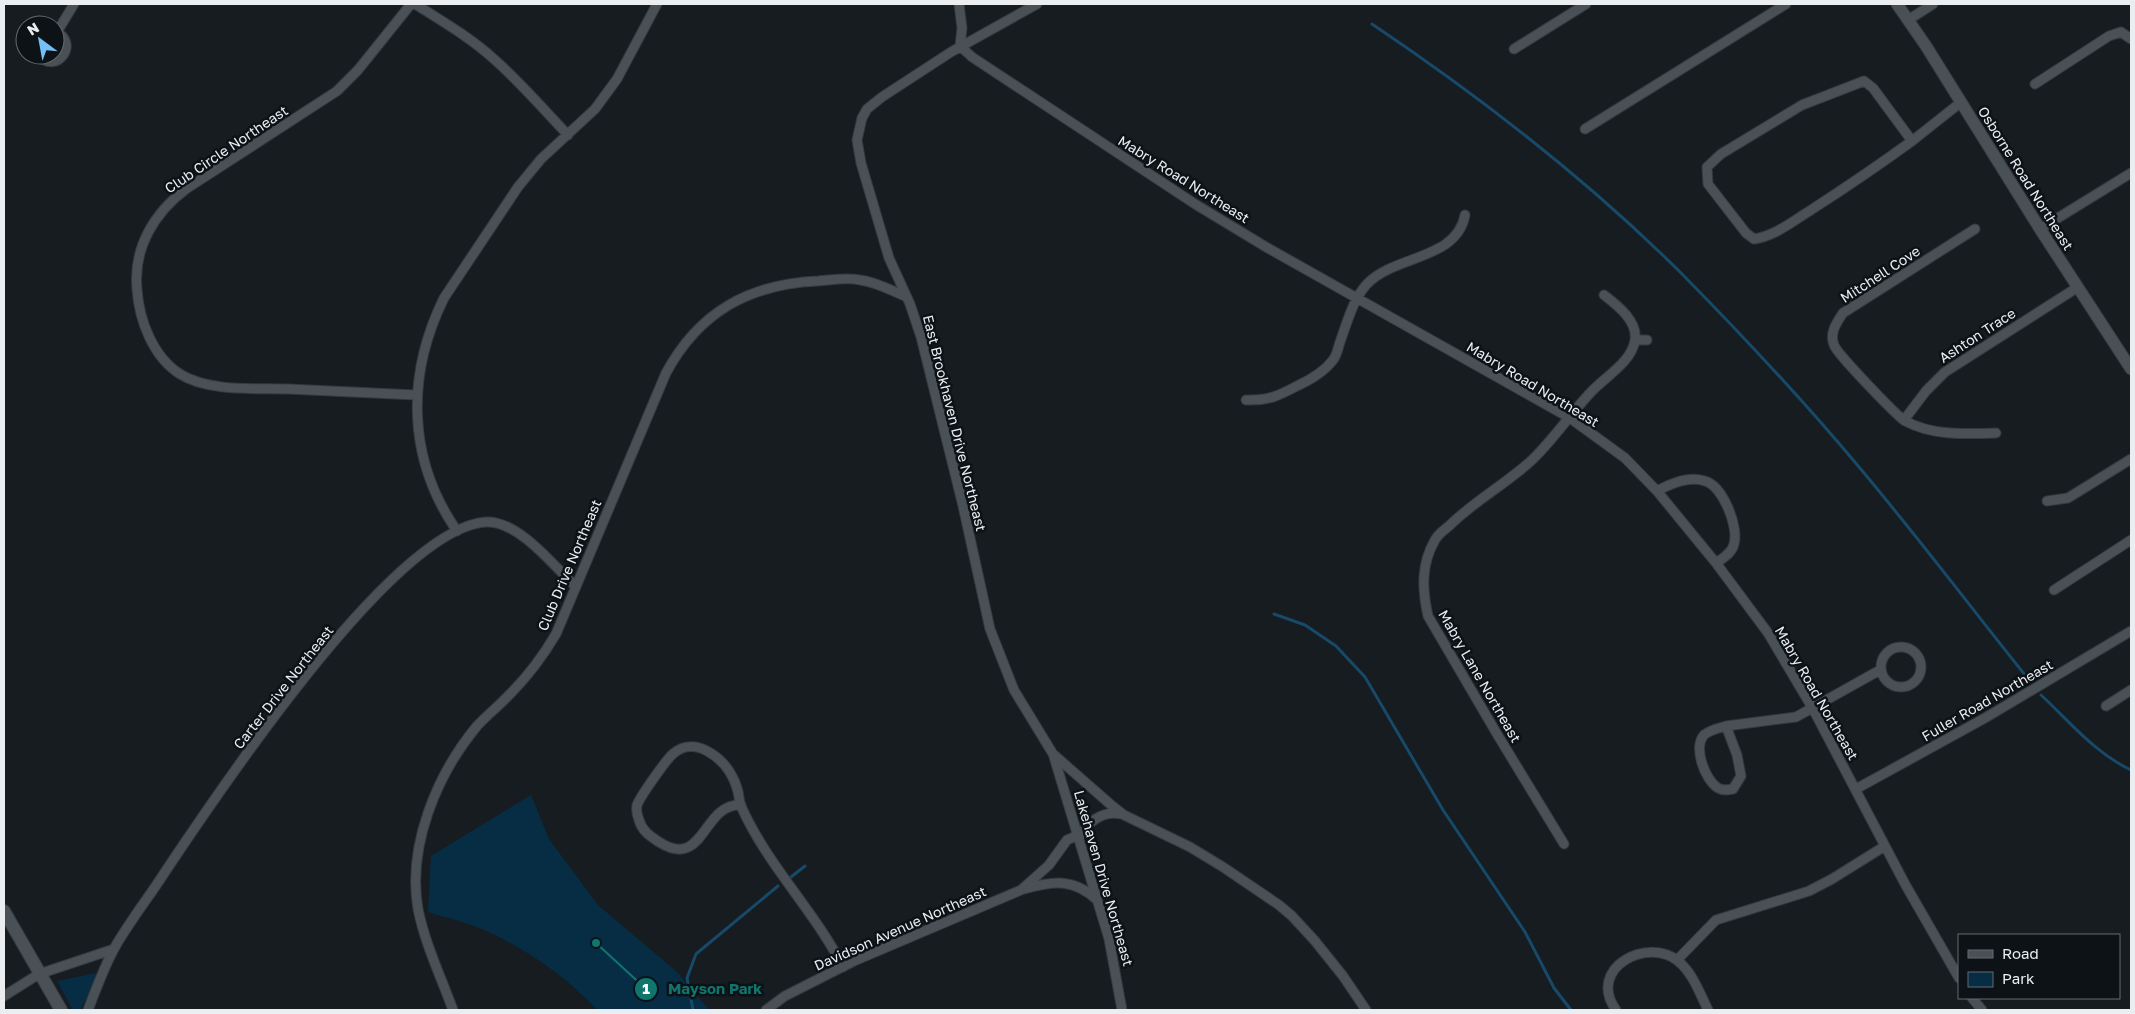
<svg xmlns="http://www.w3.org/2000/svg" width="2135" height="1014" font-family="'Golos Text',sans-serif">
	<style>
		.green { fill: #072d44 }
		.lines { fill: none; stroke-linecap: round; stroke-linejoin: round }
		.stream { stroke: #174969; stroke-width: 3 }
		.minor-casing { stroke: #36393d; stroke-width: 11 }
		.tertiary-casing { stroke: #36393d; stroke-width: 13 }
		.secondary-casing { stroke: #36393d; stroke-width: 14 }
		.minor { stroke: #4a5156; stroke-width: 9 }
		.tertiary { stroke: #4a5156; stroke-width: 11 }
		.secondary { stroke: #4a5156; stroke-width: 12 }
		.labels { text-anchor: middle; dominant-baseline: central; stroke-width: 5; stroke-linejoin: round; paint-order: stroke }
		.street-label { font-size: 14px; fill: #eaeef1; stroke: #0d1217 }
		.leader { fill: none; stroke: #0f766e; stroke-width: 2 }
		.callout-dot { fill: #0f766e; stroke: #0d1217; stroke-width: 2 }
		.mark-label { font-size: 15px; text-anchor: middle; font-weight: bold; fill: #fff }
		.callout-label { font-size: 15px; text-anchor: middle; font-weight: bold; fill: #0f766e; stroke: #0d1217; stroke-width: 5; stroke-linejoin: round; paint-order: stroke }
	</style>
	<rect width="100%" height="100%" fill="#161c20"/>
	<path class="green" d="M 531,795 L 549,839 L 598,905 L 677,972 L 709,1010 L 597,1010 C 566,976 528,951 487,931 C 469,923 447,918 428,912 L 431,856 Z
		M 101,972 L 80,1010 L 73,1010 L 57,981 Z"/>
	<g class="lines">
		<path class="stream" d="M 1372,24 C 1482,98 1588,180 1682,274 C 1743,336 1803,400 1859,467 C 1918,537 1972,609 2029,680
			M 1274,614 L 1305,625 L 1336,646 L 1365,677 L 1443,810 L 1525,932 L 1554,988 L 1571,1010
			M 2041,695 C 2070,722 2095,753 2131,770
			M 791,877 L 805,866
			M 693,1010 L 687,978 L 696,954 L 778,886"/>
		<g class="minor-casing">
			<path id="minor" d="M 411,4 L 358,70 L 337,91 L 186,189 C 154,213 133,248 137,289 C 139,320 153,357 180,374 C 208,392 256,388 288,389 C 331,391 373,393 416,395
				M 415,4 C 442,21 471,38 495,60 C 521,83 544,110 568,135
				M 959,4 L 962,28 L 960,46
				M 1037,4 L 951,52 L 882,97 L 867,109 L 862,118 L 857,140 L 861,163 L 889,258 L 910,304 L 921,337 L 963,506 L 990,629 L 1014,690 L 1053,754 L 1110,804 L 1124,815 L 1190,847 L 1223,867 L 1279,905 L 1292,916 L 1315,941 L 1343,976 L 1366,1010
				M 1908,20 L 1933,4
				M 57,32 L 74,4
				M 960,46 L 972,57 L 1195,204 L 1266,247 L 1570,418 L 1625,458 L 1657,491 L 1716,563 L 1768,633 L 1813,709 L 1905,884 L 1959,978
				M 1514,49 L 1586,4
				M 38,55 C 56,76 81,43 55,31
				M 1864,81 L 1873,88 L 1912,141 C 1879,165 1845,188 1811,210 C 1793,221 1775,236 1754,239 L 1746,233 L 1708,184 L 1707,167 L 1721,154 L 1802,105 Z
				M 2035,84 L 2109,36 L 2121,32 L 2131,39
				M 1585,129 L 1786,4
				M 1912,141 L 1960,103
				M 1975,229 L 1843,313 C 1837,322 1829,333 1834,345 C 1837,354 1897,416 1905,421 C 1933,436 1965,434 1996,433
				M 2040,229 L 2131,173
				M 1635,340 L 1647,340
				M 1246,400 C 1268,401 1278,396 1297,386 C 1310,380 1324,372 1333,360 C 1337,355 1338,348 1340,342 C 1347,323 1353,299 1367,284 C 1394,255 1457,260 1465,215
				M 1904,420 L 1926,391 L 1945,372 L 2078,287
				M 1657,491 C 1672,483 1688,476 1705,481 C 1723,486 1739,527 1734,544 C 1732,553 1723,558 1716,563
				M 2047,501 L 2068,498 L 2131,459
				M 457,531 C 407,459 406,375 444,298 L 518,187 L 541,159 L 595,109 L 617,79 L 657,4
				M 2054,590 L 2131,540
				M1881 667a20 20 0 1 1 40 0a20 20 0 1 1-40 0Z
				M 2106,706 L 2131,690
				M 1726,726 L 1737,755 L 1741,776 L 1733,789 C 1728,790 1723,791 1718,788 C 1705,780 1693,748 1704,735 C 1710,730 1719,728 1726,726 Z
				M 1726,726 L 1796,717 L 1880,670
				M 1054,757 L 1109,939 L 1122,1010
				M 1856,789 L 1985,718 L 2131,631
				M 741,805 C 702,803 705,871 659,842 C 650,836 642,831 639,820 C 637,815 636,810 637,805 C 640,797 667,758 674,753 C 684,745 696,745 707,751 C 722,759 732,772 737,788 C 739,794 739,801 741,806 C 767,865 814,910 843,967
				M 1079,838 C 1087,822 1103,810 1121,814
				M 1564,844 L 1497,734 L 1428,616 C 1422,589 1421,564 1435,540 C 1438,534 1444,530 1449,526 C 1474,501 1506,484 1532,460 C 1555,438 1572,411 1594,389 C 1608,375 1632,361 1635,340 C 1638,321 1617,305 1604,295
				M 1024,889 C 1053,881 1074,878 1097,900
				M 1677,960 L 1716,920 L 1809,891 L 1832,879 L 1885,846
				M 4,996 L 39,974 L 114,949
				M 1972,998 L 1982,1010
				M 88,1010 C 96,989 104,967 115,947 C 130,921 149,897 165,872 C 217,794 394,528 486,522 C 518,520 554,566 576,587
				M 453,1010 C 441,977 425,944 418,909 C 407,846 437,774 477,726 C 487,715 500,705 510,694 C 528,676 543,656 556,634 L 666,373 C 699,312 749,284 818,281 C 832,280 847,277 860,280 C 877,282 892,291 907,297
				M 766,1010 L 785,996 L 854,961 L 1021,890 L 1049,865 L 1067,840 L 1074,837 L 1079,838
				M 1616,1010 C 1586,968 1648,936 1678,961 C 1693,973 1700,994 1708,1010"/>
		</g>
		<g class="tertiary-casing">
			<path id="tertiary" d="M 1897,4 L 1926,46 L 2040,229 L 2131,369"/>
		</g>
		<g class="secondary-casing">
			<path id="secondary" d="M 4,911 L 61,1010"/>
		</g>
		<use href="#minor" class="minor"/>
		<use href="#tertiary" class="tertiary"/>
		<use href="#secondary" class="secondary"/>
	</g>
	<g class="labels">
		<g class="street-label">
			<text transform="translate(226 149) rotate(-34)">Club Circle Northeast</text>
			<text transform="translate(2026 178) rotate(58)">Osborne Road Northeast</text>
			<text transform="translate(1184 179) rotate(32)">Mabry Road Northeast</text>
			<text transform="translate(1880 274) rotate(-33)">Mitchell Cove</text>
			<text transform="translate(1977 335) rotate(-33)">Ashton Trace</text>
			<text transform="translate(1533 384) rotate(31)">Mabry Road Northeast</text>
			<text transform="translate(955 423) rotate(76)">East Brookhaven Drive Northeast</text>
			<text transform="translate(569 565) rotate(-67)">Club Drive Northeast</text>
			<text transform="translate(1480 676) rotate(60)">Mabry Lane Northeast</text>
			<text transform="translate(283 687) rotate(-52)">Carter Drive Northeast</text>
			<text transform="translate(1817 693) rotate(60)">Mabry Road Northeast</text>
			<text transform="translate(1987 700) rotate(-30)">Fuller Road Northeast</text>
			<text transform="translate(1104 878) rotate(74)">Lakehaven Drive Northeast</text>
			<text transform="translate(900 928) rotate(-24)">Davidson Avenue Northeast</text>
		</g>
	</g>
	<path class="leader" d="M596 943L646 989"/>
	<g class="callout-dot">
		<circle cx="596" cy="943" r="5"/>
		<circle cx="646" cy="989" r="12"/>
	</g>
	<g class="mark-label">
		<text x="646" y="994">1</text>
	</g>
	<g class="callout-label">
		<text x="715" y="994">Mayson Park</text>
	</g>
	<rect width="2135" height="1014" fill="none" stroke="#eaeef1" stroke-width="10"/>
	<rect x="1958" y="934" width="162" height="65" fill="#0d1217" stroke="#656a6e"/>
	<rect x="1968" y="950" width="25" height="8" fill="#4a5156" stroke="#656a6e"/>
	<text x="2002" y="959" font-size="15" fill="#eaeef1">Road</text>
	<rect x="1968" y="972" width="25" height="15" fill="#072d44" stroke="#656a6e"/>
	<text x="2002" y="984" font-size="15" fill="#eaeef1">Park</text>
	<g transform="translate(40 40) rotate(328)"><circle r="24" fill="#0d1217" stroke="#656a6e"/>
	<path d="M0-4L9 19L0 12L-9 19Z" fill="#74c0f6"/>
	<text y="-8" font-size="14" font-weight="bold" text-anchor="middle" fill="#eaeef1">N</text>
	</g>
</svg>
